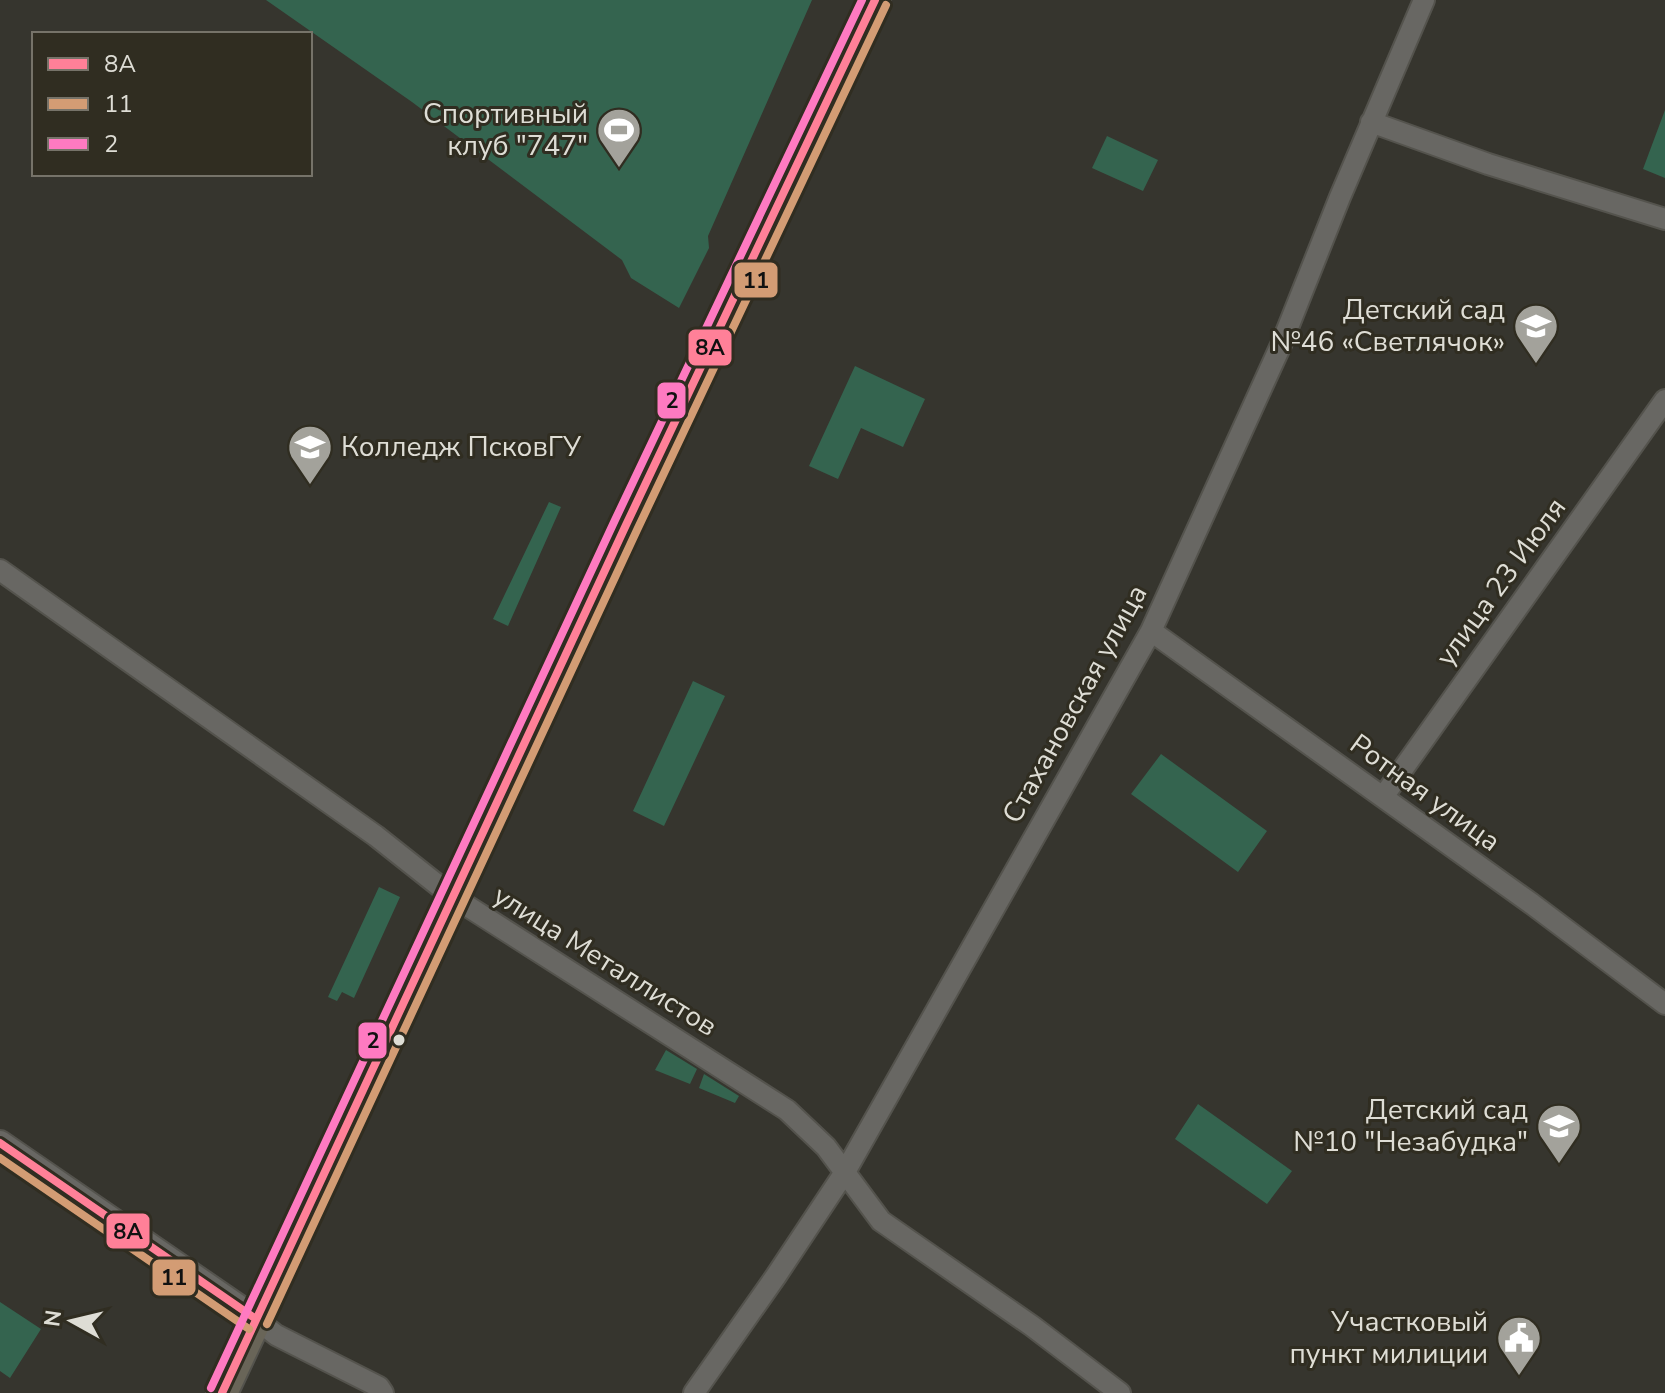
<svg xmlns="http://www.w3.org/2000/svg" width="1665" height="1393" font-family="'Nunito Sans',sans-serif">
	<style>
		.green { fill: #34644f }
		.lines { fill: none; stroke-linecap: round; stroke-linejoin: round }
		.minor-casing { stroke: #54534d; stroke-width: 24 }
		.tertiary-casing { stroke: #54534d; stroke-width: 28 }
		.primary-casing { stroke: #54534d; stroke-width: 34 }
		.minor { stroke: #686763; stroke-width: 20 }
		.tertiary { stroke: #686763; stroke-width: 24 }
		.primary { stroke: #696558; stroke-width: 30 }
		.bus-1-casing { stroke: #302d21; stroke-width: 14 }
		.bus-2-casing { stroke: #302d21; stroke-width: 14 }
		.bus-3-casing { stroke: #302d21; stroke-width: 14 }
		.bus-1 { stroke: #ff8098; stroke-width: 8 }
		.bus-2 { stroke: #d39c74; stroke-width: 8 }
		.bus-3 { stroke: #fe7ac1; stroke-width: 8 }
		.bus-dot { fill: #deddd5; stroke: #302d21; stroke-width: 3 }
		.labels { text-anchor: middle; dominant-baseline: central; stroke-width: 6; stroke-linejoin: round; paint-order: stroke }
		.poi-label { font-size: 28px; fill: #deddd5; stroke: #302d21; text-anchor: end }
		.street-label { font-size: 28px; fill: #deddd5; stroke: #302d21 }
		.line-badge { stroke: #302d21; stroke-width: 3 }
		.pale-badge-label { font-size: 22px; text-anchor: middle; font-weight: bold; fill: #111 }
	</style>
	<rect width="100%" height="100%" fill="#36352e"/>
	<path class="green" d="M 266,0 L 812,0 L 708,236 L 709,248 L 679,308 L 631,278 L 622,260 L 412,102 Z
		M 1665,110 L 1665,178 L 1643,169 Z
		M 1107,136 L 1158,160 L 1143,191 L 1092,168 Z
		M 855,366 L 925,399 L 903,447 L 861,428 L 838,479 L 809,466 Z
		M 549,502 L 561,507 L 508,626 L 493,619 Z
		M 693,681 L 725,696 L 664,826 L 633,811 Z
		M 1161,754 L 1267,831 L 1238,872 L 1131,794 Z
		M 379,887 L 400,897 L 354,998 L 342,992 L 337,1001 L 328,997 Z
		M 666,1050 L 697,1069 L 690,1084 L 655,1070 Z
		M 704,1074 L 739,1096 L 735,1103 L 699,1088 Z
		M 1198,1104 L 1292,1171 L 1267,1204 L 1175,1139 Z
		M 0,1302 L 41,1329 L 10,1378 L 0,1371 Z"/>
	<g class="lines">
		<g class="minor-casing">
			<path id="minor" d="M 1371,122 L 1488,164 L 1665,219
				M 0,570 L 376,836 L 453,897 L 787,1110 L 826,1147 L 881,1221 L 1032,1326 L 1120,1393
				M 1151,631 L 1532,904 L 1665,1004
				M 1383,797 L 1665,400
				M 256,1319 L 276,1335 L 379,1387 L 383,1393
				M 694,1393 L 776,1276 L 845,1172 L 1151,631 L 1281,345 L 1340,197 L 1424,0"/>
		</g>
		<g class="tertiary-casing">
			<path id="tertiary" d="M 0,1143 L 256,1319"/>
		</g>
		<g class="primary-casing">
			<path id="primary" d="M 222,1393 L 591,602 L 626,525 L 875,0"/>
		</g>
		<use href="#minor" class="minor"/>
		<use href="#tertiary" class="tertiary"/>
		<use href="#primary" class="primary"/>
		<g class="bus-1-casing">
			<path id="bus-1" d="M 0,1143 L 256,1319
				M 222,1393 L 626,525 L 875,0"/>
		</g>
		<g class="bus-2-casing">
			<path id="bus-2" d="M 0,1158 L 249,1329
				M 267,1324 L 637,530 L 886,5"/>
		</g>
		<g class="bus-3-casing">
			<path id="bus-3" d="M 211,1388 L 615,520 L 862,0"/>
		</g>
		<use href="#bus-1" class="bus-1"/>
		<use href="#bus-2" class="bus-2"/>
		<use href="#bus-3" class="bus-3"/>
	</g>
	<defs>
		<g id="stadium-pin" transform="scale(2.3)"><path d="M0 17L-7.5 6A9.5 9.5 0 1 1 7.5 6Z" fill="#a3a29b" stroke="#302d21"/><path d="M0-5a6.5 5 0 1 0 0 10a6.5 5 0 1 0 0-10ZM-3.5-1.8h7v3.6h-7Z" fill="#fff"/></g>
		<g id="school-pin" transform="scale(2.3)"><path d="M0 17L-7.5 6A9.5 9.5 0 1 1 7.5 6Z" fill="#a3a29b" stroke="#302d21"/><path d="M0-5L7-2L0 1L-7-2ZM-4 1L0 2.5L4 1V4Q0 6-4 4Z" fill="#fff"/></g>
		<g id="university-pin" transform="scale(2.3)"><path d="M0 17L-7.5 6A9.5 9.5 0 1 1 7.5 6Z" fill="#a3a29b" stroke="#302d21"/><path d="M0-5L7-2L0 1L-7-2ZM-4 1L0 2.5L4 1V4Q0 6-4 4Z" fill="#fff"/></g>
		<g id="civic-pin" transform="scale(2.3)"><path d="M0 17L-7.5 6A9.5 9.5 0 1 1 7.5 6Z" fill="#a3a29b" stroke="#302d21"/><path d="M-.6-6.5H3V-4.5H.6V-3L4-1V1h2V6H-6V1h2V-1L-.6-3ZM-1.2 2.5V6h2.4V2.5Z" fill="#fff"/></g>
	</defs>
	<g fill-rule="evenodd">
		<use href="#stadium-pin" x="619" y="130"/>
		<use href="#school-pin" x="1536" y="326"/>
		<use href="#university-pin" x="310" y="447"/>
		<use href="#school-pin" x="1559" y="1126"/>
		<use href="#civic-pin" x="1519" y="1338"/>
	</g>
	<circle class="bus-dot" cx="399" cy="1040" r="7"/>
	<g class="labels">
		<g class="poi-label">
			<text x="588" y="114">Спортивный<tspan x="588" dy="32">клуб "747"</tspan></text>
			<text x="1505" y="310">Детский сад<tspan x="1505" dy="32">№46 «Светлячок»</tspan></text>
			<text x="341" y="447" text-anchor="start">Колледж ПсковГУ</text>
			<text x="1528" y="1110">Детский сад<tspan x="1528" dy="32">№10 "Незабудка"</tspan></text>
			<text x="1488" y="1322">Участковый<tspan x="1488" dy="32">пункт милиции</tspan></text>
		</g>
		<g class="street-label">
			<text transform="translate(1501 582) rotate(-54)">улица 23 Июля</text>
			<text transform="translate(1075 704) rotate(-61)">Стахановская улица</text>
			<text transform="translate(1425 793) rotate(36)">Ротная улица</text>
			<text transform="translate(605 961) rotate(32)">улица Металлистов</text>
		</g>
	</g>
	<g class="line-badge">
		<rect x="733" y="261" width="46" height="38" rx="8" fill="#d39c74"/>
		<rect x="687" y="328" width="46" height="39" rx="8" fill="#ff8098"/>
		<rect x="656" y="381" width="31" height="39" rx="8" fill="#fe7ac1"/>
		<rect x="357" y="1021" width="31" height="39" rx="8" fill="#fe7ac1"/>
		<rect x="105" y="1212" width="46" height="38" rx="8" fill="#ff8098"/>
		<rect x="151" y="1258" width="46" height="39" rx="8" fill="#d39c74"/>
	</g>
	<g class="pale-badge-label">
		<text x="756" y="288">11</text>
		<text x="710" y="355">8А</text>
		<text x="672" y="408">2</text>
		<text x="373" y="1048">2</text>
		<text x="128" y="1239">8А</text>
		<text x="174" y="1285">11</text>
	</g>
	<rect x="32" y="32" width="280" height="144" fill="#302d21" stroke="#767369" stroke-width="2"/>
	<rect x="48" y="58" width="40" height="12" fill="#ff8098" stroke="#767369" stroke-width="2"/>
	<text x="104" y="72" font-size="24" fill="#deddd5">8А</text>
	<rect x="48" y="98" width="40" height="12" fill="#d39c74" stroke="#767369" stroke-width="2"/>
	<text x="104" y="112" font-size="24" fill="#deddd5">11</text>
	<rect x="48" y="138" width="40" height="12" fill="#fe7ac1" stroke="#767369" stroke-width="2"/>
	<text x="104" y="152" font-size="24" fill="#deddd5">2</text>
	<g transform="translate(72 1321) rotate(278)" stroke="#302d21" stroke-width="6" paint-order="stroke">
	<path d="M0-6L14 30L0 20L-14 30Z" fill="#deddd5"/>
	<text y="-12" font-size="22" font-weight="bold" text-anchor="middle" fill="#deddd5">N</text>
	</g>
</svg>
